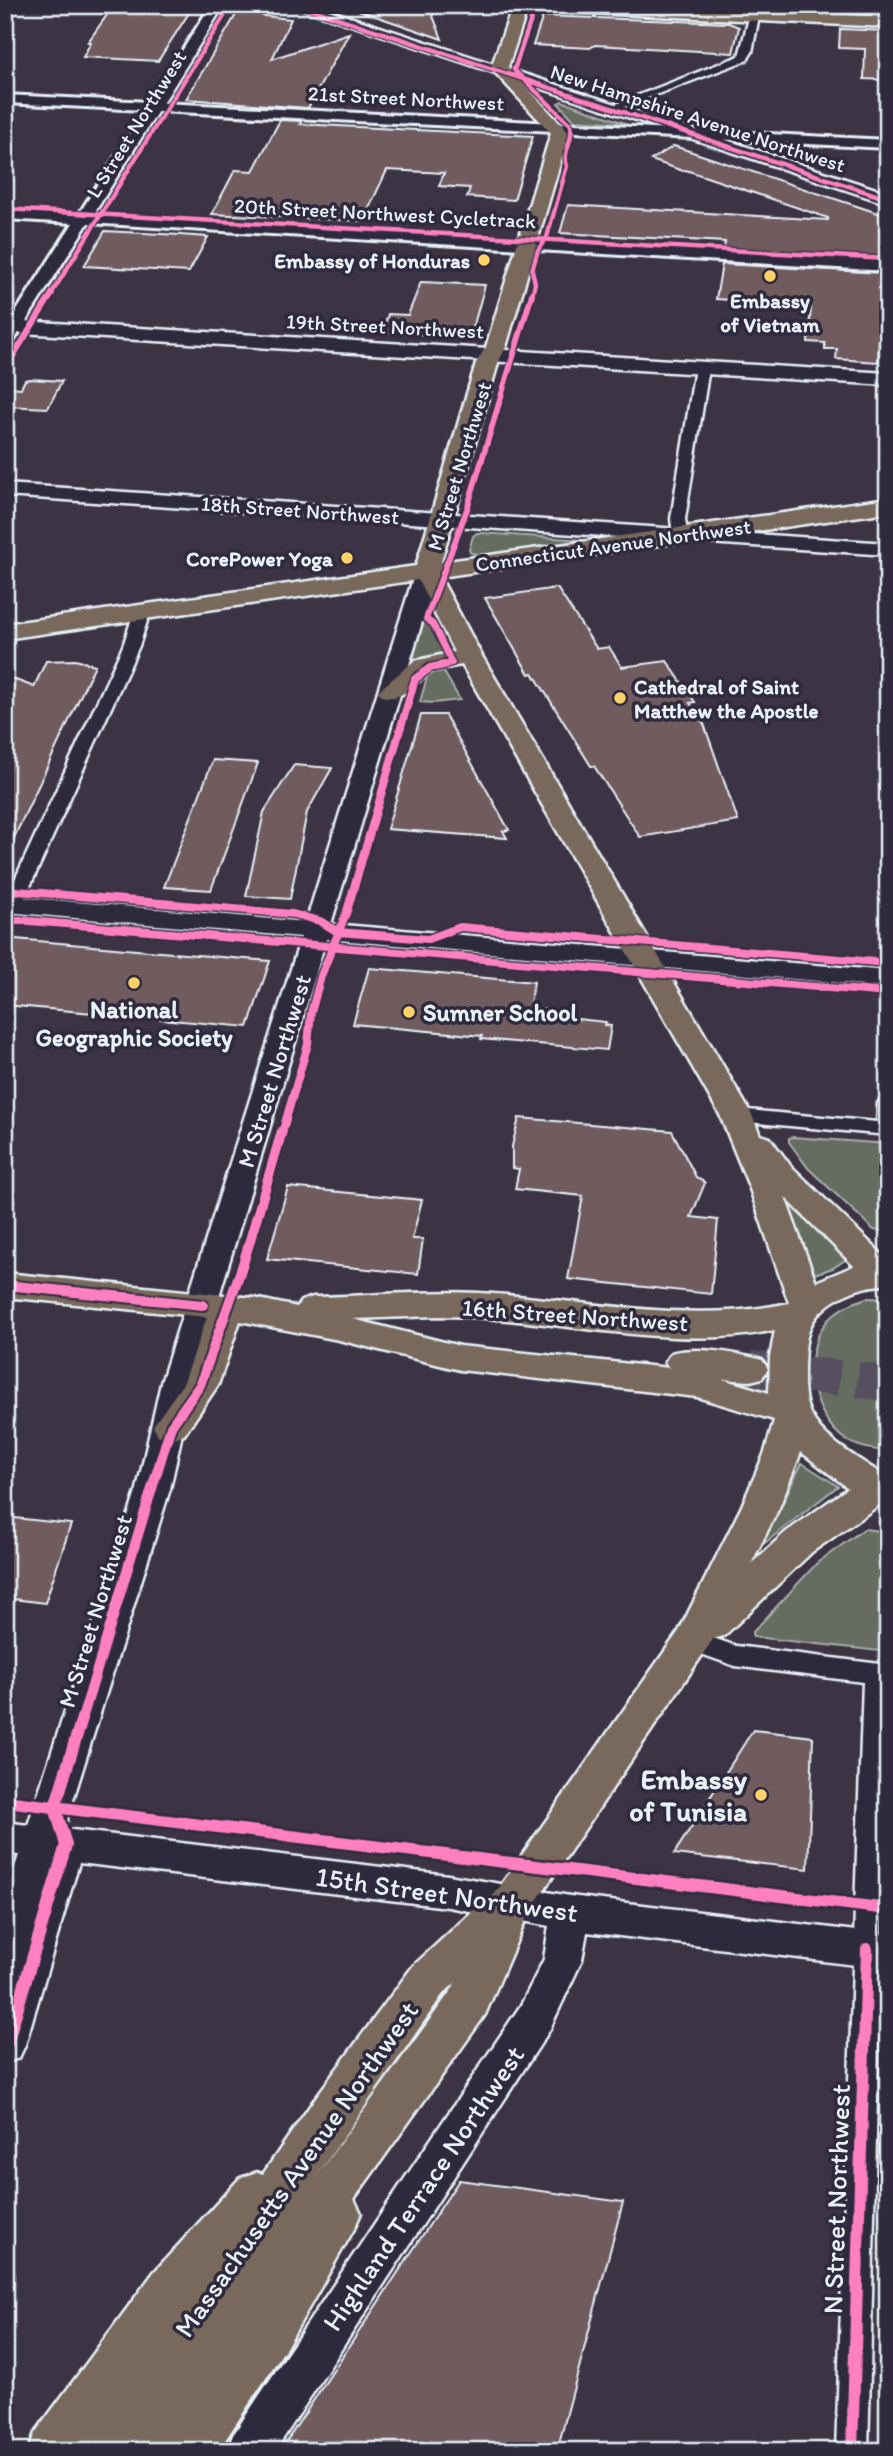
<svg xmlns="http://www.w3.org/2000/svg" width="893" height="2456" font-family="Itim,sans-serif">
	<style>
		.green { fill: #666d60; stroke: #a7afac; stroke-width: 2 }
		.building { fill: #705b5e; stroke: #e8f1f8; stroke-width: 2 }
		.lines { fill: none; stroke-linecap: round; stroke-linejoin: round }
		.primary-tunnel { stroke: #56505f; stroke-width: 36; stroke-dasharray: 36 18; stroke-linecap: butt }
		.minor-casing { stroke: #e8f1f8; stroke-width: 5 }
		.tertiary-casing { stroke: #e8f1f8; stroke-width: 6 }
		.secondary-casing { stroke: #e8f1f8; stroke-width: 5 }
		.primary-casing { stroke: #e8f1f8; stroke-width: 5 }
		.minor { fill: #2f2a3d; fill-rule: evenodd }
		.tertiary { fill: #2f2a3d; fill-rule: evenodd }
		.secondary { fill: #2f2a3d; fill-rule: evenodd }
		.primary { fill: #78695c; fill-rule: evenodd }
		.cycleway-far4-casing { stroke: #2f2a3d; stroke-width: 7 }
		.cycleway-far3-casing { stroke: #2f2a3d; stroke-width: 9 }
		.cycleway-far2-casing { stroke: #2f2a3d; stroke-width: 11 }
		.cycleway-far1-casing { stroke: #2f2a3d; stroke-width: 14 }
		.cycleway-casing { stroke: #2f2a3d; stroke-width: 17 }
		.cycleway-far4 { stroke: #ff80c0; stroke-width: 4.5 }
		.cycleway-far3 { stroke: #ff80c0; stroke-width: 6 }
		.cycleway-far2 { stroke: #ff80c0; stroke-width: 8 }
		.cycleway-far1 { stroke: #ff80c0; stroke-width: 10 }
		.cycleway { stroke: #ff80c0; stroke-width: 12 }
		.poi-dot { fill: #ffd166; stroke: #2f2a3d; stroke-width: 2.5 }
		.labels { text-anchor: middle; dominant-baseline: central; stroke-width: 7; stroke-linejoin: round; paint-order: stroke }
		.far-street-label { font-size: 21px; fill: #e8f1f8; stroke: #2f2a3d }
		.far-poi-label { font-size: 21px; font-weight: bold; fill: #e8f1f8; stroke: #2f2a3d; text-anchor: end }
		.poi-label { font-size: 24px; font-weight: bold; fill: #e8f1f8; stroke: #2f2a3d }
		.street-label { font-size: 24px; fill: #e8f1f8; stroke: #2f2a3d }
		.near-poi-label { font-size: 28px; font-weight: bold; fill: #e8f1f8; stroke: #2f2a3d; text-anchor: end }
		.near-street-label { font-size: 28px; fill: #e8f1f8; stroke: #2f2a3d }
	</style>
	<rect width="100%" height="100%" fill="#3c3444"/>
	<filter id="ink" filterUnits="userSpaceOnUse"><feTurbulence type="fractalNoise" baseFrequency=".0143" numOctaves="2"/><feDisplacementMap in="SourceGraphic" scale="14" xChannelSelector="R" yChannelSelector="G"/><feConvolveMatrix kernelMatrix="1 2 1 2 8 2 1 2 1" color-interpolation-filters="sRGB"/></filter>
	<g filter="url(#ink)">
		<path class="green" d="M 562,101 L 625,123 L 574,120 L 558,103 Z
			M 477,533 L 482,533 L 584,540 L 483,555 L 471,553 L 469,550 L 473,536 Z
			M 426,623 L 430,624 L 445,653 L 419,660 L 414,657 L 423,624 Z
			M 434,672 L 444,672 L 460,700 L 434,703 L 420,702 L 427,677 Z
			M 793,1137 L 888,1144 L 888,1232 L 874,1230 L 808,1168 L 789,1142 L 789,1138 Z
			M 788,1204 L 848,1258 L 833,1268 L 808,1276 Z
			M 867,1298 L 888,1299 L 888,1451 C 873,1450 859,1448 846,1440 C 809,1415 798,1346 833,1315 C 843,1306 855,1302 867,1298 Z
			M 802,1463 L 838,1486 L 761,1546 Z
			M 864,1529 L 888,1532 L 888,1652 L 753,1637 L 752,1633 L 817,1563 Z"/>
		<path class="building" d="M 114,5 L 194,5 L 158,61 L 83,57 L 91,42 L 88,42 Z
			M 359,5 L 431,11 L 442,39 L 358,10 Z
			M 240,8 L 266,11 L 263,16 L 291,19 L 272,59 L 349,33 L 308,108 L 186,99 Z
			M 543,16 L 729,23 L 739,27 L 733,53 L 595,45 L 590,48 L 533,45 Z
			M 840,29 L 888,31 L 888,80 L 864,79 L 865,49 L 839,48 Z
			M 280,120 L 301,121 L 300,124 L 533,136 L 514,200 L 467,197 L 470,188 L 439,186 L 444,173 L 387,170 L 363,221 L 212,214 L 235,170 L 253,171 Z
			M 674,146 L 887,216 L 884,258 L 724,249 L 725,242 L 560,233 L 568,205 L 828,220 L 828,218 L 686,170 L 683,171 L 651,160 Z
			M 105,231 L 180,235 L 208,237 L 189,272 L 84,266 Z
			M 722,264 L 883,273 L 878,362 L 836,359 L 837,349 L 825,349 L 825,343 L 808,342 L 811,307 L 784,306 L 785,303 L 716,299 Z
			M 421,282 L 485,285 L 473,328 L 447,336 L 382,332 L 388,314 L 408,315 Z
			M 30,379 L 62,381 L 48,408 L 5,406 L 5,397 L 11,387 L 21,388 L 25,380 Z
			M 557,588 L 597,649 L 609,647 L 622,667 L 667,661 L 695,702 L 690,703 L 704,724 L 738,821 L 640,837 L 594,766 L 591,766 L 533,673 L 529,674 L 485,598 Z
			M 75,660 L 95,665 L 5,857 L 5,676 L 34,687 L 46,661 Z
			M 421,715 L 445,715 L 509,830 L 503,831 L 507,838 L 387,829 Z
			M 213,760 L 258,763 L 221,863 L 211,890 L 164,887 Z
			M 294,765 L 332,768 L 307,812 L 290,899 L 246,896 L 264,812 Z
			M 5,938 L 136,950 L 270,961 L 248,1027 L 5,1005 Z
			M 369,968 L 534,982 L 529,1008 L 560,1011 L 559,1017 L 606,1022 L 605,1025 L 611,1026 L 607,1050 L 481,1039 L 482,1036 L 353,1024 Z
			M 519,1118 L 672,1131 L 696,1177 L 705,1183 L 691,1217 L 718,1220 L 711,1294 L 568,1279 L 583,1196 L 515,1189 L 519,1169 L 512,1168 L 512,1146 Z
			M 288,1187 L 422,1200 L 412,1239 L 423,1239 L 418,1274 L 267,1259 Z
			M 5,1517 L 71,1524 L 45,1603 L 5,1598 Z
			M 753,1730 L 813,1737 L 808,1869 L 674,1854 Z
			M 459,2180 L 623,2202 L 557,2451 L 280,2451 Z"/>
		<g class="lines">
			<path class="primary-tunnel" d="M 750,1369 L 888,1383"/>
			<g class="minor-casing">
				<path id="minor" d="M 750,14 L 759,16 L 752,52 L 747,60 L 616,110 L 606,108 L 739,56 Z
					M 702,364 L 709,368 L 685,519 L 687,535 L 680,539 L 673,535 L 671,519 L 695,368 Z
					M 142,607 L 150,612 L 139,646 L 22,904 L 13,909 L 7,908 L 5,901 L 123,646 L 134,612 Z
					M 888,1097 L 888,1135 L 736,1121 L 729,1120 L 726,1115 L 729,1110 L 736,1109 L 877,1122 L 878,1103 L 881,1099 Z
					M 693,1631 L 736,1646 L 888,1665 L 868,2451 L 836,2451 L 863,1682 L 735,1666 L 684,1648 L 681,1641 L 684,1634 Z"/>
			</g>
			<g class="tertiary-casing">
				<path id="tertiary" d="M 211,5 L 224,5 L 163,103 L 888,140 L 888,148 L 158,111 L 93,215 L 888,261 L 888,271 L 88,223 L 13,342 L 5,347 L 5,329 L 73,223 L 5,219 L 5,210 L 79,214 L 145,110 L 5,103 L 5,95 L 150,102 Z"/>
			</g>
			<g class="secondary-casing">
				<path id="secondary" d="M 291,5 L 313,5 L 888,193 L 888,204 Z
					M 5,320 L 888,373 L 888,385 L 5,332 Z
					M 5,484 L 888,543 L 888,555 L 5,496 Z
					M 426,566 L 434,567 L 437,572 L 331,924 L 888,971 L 888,987 L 326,939 L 193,1383 L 170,1489 L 64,1829 L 448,1875 L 570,1896 L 888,1935 L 888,1969 L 587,1932 L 582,1960 L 549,2031 L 275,2451 L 227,2451 L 233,2435 L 521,2005 L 544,1959 L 549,1926 L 448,1907 L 79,1863 L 25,2045 L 19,2058 L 5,2063 L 5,1897 L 19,1855 L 5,1854 L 5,1822 L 28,1825 L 137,1489 L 161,1383 L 301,937 L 5,912 L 5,896 L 306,922 L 415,572 L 418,567 Z"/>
			</g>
			<g class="primary-casing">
				<path id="primary" d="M 513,5 L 634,5 L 888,17 L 888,27 L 527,10 L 508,67 L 569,133 L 506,347 L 498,363 L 441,562 L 888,498 L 888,512 L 440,577 L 482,656 L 752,1115 L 760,1135 L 770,1138 L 790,1165 L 888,1260 L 888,1285 C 860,1284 824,1300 811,1325 C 804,1340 804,1362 804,1378 C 804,1390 805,1405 811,1415 C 825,1441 857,1457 880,1473 L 888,1471 L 888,1499 L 812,1552 L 724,1636 L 713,1639 L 529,1912 L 485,2015 L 354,2199 L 361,2213 L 354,2229 L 287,2346 L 218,2451 L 28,2451 L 35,2433 L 154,2272 L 240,2178 L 257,2172 L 263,2174 L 316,2097 L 413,1966 L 487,1898 L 494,1895 L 679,1631 L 741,1508 L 765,1452 L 774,1420 L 697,1397 L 460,1370 L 339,1340 L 240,1321 L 218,1385 L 184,1435 L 171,1439 L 158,1435 L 153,1426 L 184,1382 L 207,1317 L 5,1297 L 5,1273 L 254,1298 L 297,1307 L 301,1301 L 313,1297 C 368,1296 424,1290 479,1293 C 582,1299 686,1325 789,1303 L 750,1189 L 720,1115 L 462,665 C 452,667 438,668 429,673 C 413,684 403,702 382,696 L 378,691 L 414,661 L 454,652 L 418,580 L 5,639 L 5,624 L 416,566 L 476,363 L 486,347 L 551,133 L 491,68 ZM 785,1197 L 854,1266 L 816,1282 ZM 437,1316 C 545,1316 670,1353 775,1330 L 770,1357 L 769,1393 L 722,1379 L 750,1381 L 762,1378 L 768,1369 L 762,1360 C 736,1353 697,1346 671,1353 L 665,1362 L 669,1368 L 460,1346 L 353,1319 ZM 801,1452 L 848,1488 L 786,1532 L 751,1564 L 779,1508 ZM 455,1983 L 453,1988 L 315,2178 L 443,1994 Z"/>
			</g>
			<use href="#minor" class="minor"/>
			<use href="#tertiary" class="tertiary"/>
			<use href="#secondary" class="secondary"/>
			<use href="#primary" class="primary"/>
			<g class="cycleway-far4-casing">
				<path id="cycleway-far4" d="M 298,5 L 888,199
					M 5,209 L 888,259
					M 50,296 L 231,5
					M 532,296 L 535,283 L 532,270 L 538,250 L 547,237 L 567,166 C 562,151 574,140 571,125 L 514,70 L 536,5"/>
			</g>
			<g class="cycleway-far3-casing">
				<path id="cycleway-far3" d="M 5,369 L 52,294
					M 436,667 L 452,663 L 433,624 L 426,619 L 467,509 L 532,294"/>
			</g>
			<g class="cycleway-far2-casing">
				<path id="cycleway-far2" d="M 5,890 L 293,914 L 320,921 L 338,932 L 428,939 L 460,927 L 888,963
					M 5,919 L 888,993
					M 282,1133 L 308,1044 L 311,1013 L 321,976 L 347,911 L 415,679 L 430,668 L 444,665"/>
			</g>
			<g class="cycleway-far1-casing">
				<path id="cycleway-far1" d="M 5,1285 L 203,1305
					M 82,1719 L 171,1426 L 200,1385 L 243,1264 L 282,1131"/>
			</g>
			<g class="cycleway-casing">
				<path id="cycleway" d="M 5,1801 L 888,1909
					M 5,2050 L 66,1845 L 55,1807 L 82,1718
					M 852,2451 L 867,1949"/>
			</g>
			<use href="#cycleway-far4" class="cycleway-far4"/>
			<use href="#cycleway-far3" class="cycleway-far3"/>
			<use href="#cycleway-far2" class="cycleway-far2"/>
			<use href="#cycleway-far1" class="cycleway-far1"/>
			<use href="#cycleway" class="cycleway"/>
		</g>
	</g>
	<g class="poi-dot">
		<circle cx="484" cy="260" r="7"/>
		<circle cx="770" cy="276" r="7"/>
		<circle cx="347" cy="558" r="7"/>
		<circle cx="620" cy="698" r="7"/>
		<circle cx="134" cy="983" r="7"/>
		<circle cx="409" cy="1012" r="7"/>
		<circle cx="761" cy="1795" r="7"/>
	</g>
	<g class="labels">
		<g class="far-street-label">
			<text transform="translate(406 98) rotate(3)">21st Street Northwest</text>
			<text transform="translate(698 118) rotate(18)">New Hampshire Avenue Northwest</text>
			<text transform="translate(136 124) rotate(-58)">L Street Northwest</text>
			<text transform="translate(385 213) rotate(3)">20th Street Northwest Cycletrack</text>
			<text transform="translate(385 326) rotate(3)">19th Street Northwest</text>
			<text transform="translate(459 466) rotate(-73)">M Street Northwest</text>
			<text transform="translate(300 510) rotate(4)">18th Street Northwest</text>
			<text transform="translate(613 545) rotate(-8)">Connecticut Avenue Northwest</text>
		</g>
		<g class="far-poi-label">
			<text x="470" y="260">Embassy of Honduras</text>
			<text x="770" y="300" text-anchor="middle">Embassy<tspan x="770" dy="24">of Vietnam</tspan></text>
			<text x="333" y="558">CorePower Yoga</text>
			<text x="634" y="686" text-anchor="start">Cathedral of Saint<tspan x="634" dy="24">Matthew the Apostle</tspan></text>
		</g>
		<g class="poi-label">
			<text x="134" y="1009">National<tspan x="134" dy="28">Geographic Society</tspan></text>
			<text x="423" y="1012" text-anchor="start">Sumner School</text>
		</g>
		<g class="street-label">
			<text transform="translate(274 1071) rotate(-73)">M Street Northwest</text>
			<text transform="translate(575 1315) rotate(4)">16th Street Northwest</text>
			<text transform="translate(95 1611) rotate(-73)">M Street Northwest</text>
		</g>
		<g class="near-poi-label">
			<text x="747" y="1779">Embassy<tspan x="747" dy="32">of Tunisia</tspan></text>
		</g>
		<g class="near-street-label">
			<text transform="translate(447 1894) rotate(8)">15th Street Northwest</text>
			<text transform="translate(296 2169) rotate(-55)">Massachusetts Avenue Northwest</text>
			<text transform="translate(423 2188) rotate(-56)">Highland Terrace Northwest</text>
			<text transform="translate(836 2199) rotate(-88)">N Street Northwest</text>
		</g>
	</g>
	<rect width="893" height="2456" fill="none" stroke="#2f2a3d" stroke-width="28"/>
	<rect x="14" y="14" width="865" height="2428" fill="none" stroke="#e8f1f8" stroke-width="2.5" filter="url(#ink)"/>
</svg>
